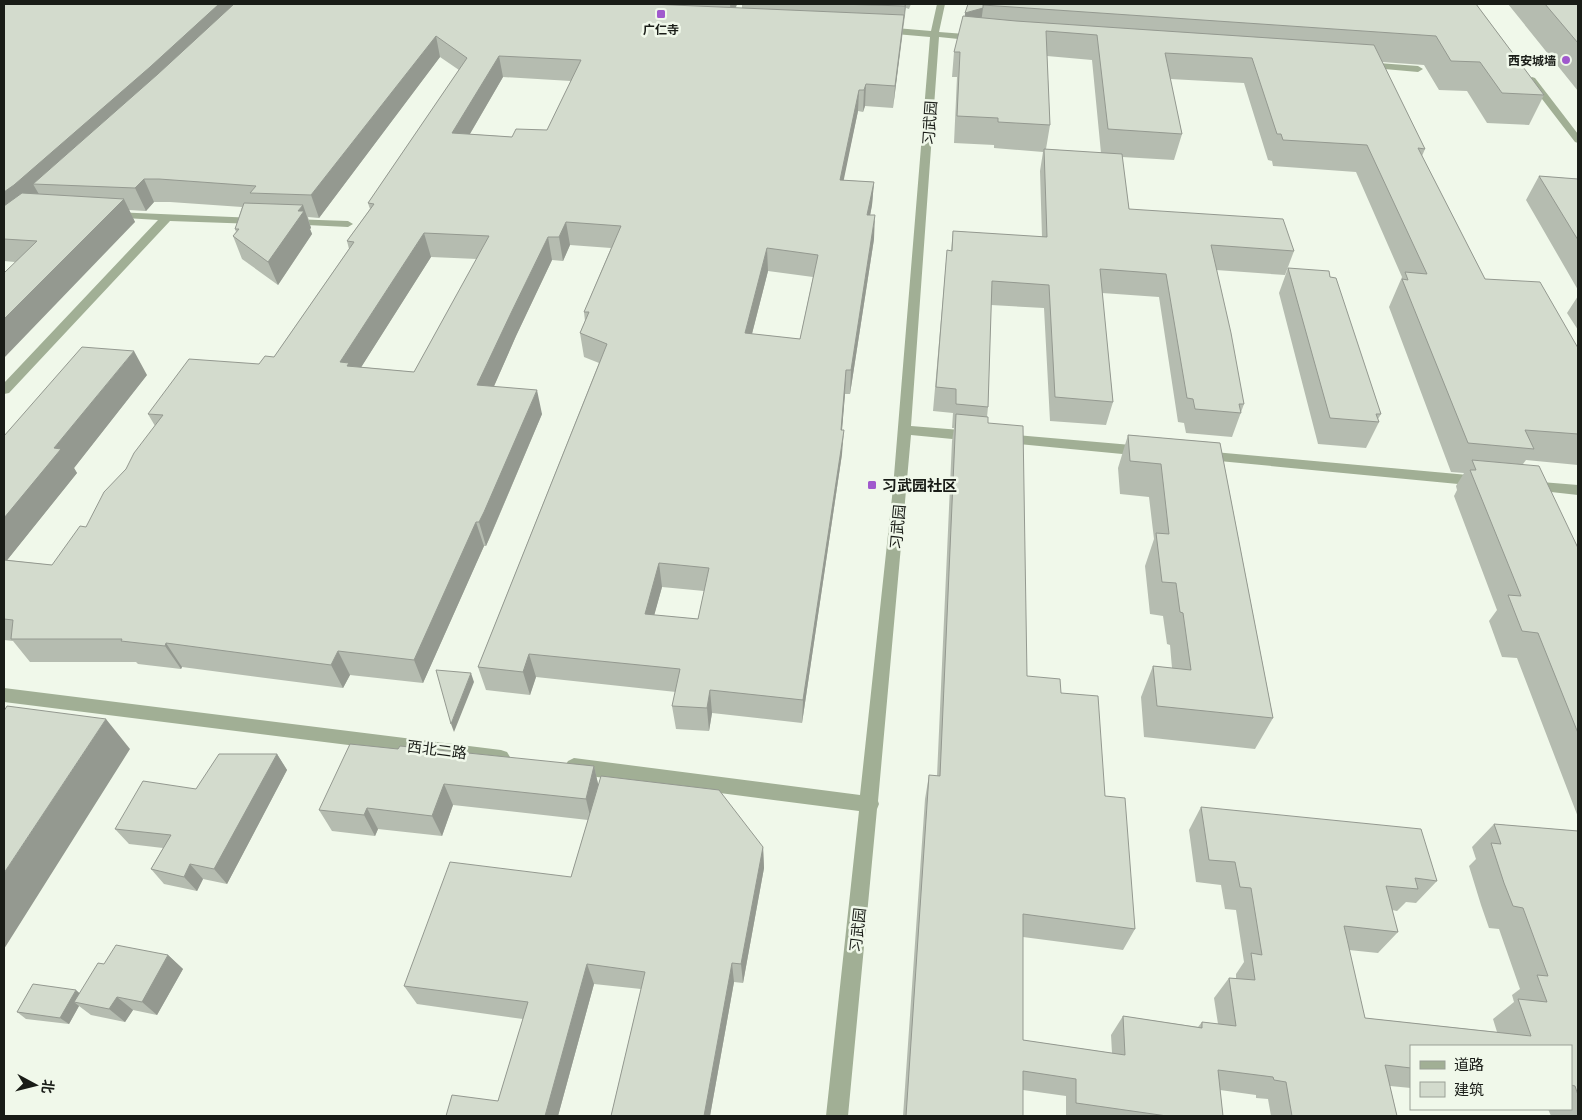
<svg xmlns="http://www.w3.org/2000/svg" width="1582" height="1120" font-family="Commissioner,'Noto Sans SC',sans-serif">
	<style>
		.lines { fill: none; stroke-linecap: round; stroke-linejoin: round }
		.minor { fill: #a1af95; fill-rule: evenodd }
		.wall { fill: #b5bcb0; fill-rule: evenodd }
		.shaded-wall { fill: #949990 }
		.building { fill: #d3dbcd; stroke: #949990; fill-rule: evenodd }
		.poi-dot { fill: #a059cd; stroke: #f0f8ea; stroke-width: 2 }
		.labels { text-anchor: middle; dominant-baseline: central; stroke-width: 5; stroke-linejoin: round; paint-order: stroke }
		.far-poi-label { font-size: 12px; font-weight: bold; fill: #191c17; stroke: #f0f8ea }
		.street-label { font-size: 15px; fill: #191c17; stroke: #f0f8ea }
		.poi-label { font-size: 15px; font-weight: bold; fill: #191c17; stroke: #f0f8ea; text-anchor: start }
	</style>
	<rect width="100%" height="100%" fill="#f0f8ea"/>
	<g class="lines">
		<path class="minor" d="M 937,4 L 945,4 L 939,32 L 978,35 L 982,38 L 978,41 L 939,37 L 911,426 L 973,431 L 978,433 L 980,436 L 978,439 L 973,441 L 911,435 L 878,801 L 879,804 L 877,809 L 848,1116 L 826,1116 L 859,811 L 574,774 L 568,771 L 565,766 L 568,761 L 574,758 L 860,795 L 893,488 L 930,37 L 884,33 L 880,30 L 884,27 L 931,31 Z
			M 1365,62 L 1418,66 L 1423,69 L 1418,72 L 1362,67 L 1362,63 Z
			M 1532,77 L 1535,78 L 1578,134 L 1578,143 L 1575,142 L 1529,82 L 1527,80 Z
			M 113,212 L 258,218 L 263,221 L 258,224 L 170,221 L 9,393 L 4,394 L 4,383 L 158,220 L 109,217 L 108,215 Z
			M 290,219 L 348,221 L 353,224 L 348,227 L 286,224 L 285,222 L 286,220 Z
			M 1004,434 L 1143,446 L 1148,448 L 1150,451 L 1148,454 L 1143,456 L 999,442 L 997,439 L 999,436 Z
			M 1203,451 L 1479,476 L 1484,478 L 1486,481 L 1484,484 L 1479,486 L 1198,459 L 1196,456 L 1198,453 Z
			M 1529,481 L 1578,485 L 1578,495 L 1524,489 L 1522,486 L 1524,483 Z
			M 4,688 L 501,750 L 507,752 L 510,757 L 507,762 L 501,764 L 4,702 Z"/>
	</g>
	<path class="wall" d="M 4,4 L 737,4 L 736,8 L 742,8 L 742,4 L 911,4 L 909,9 L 906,8 L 893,108 L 865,106 L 863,112 L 858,111 L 843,180 L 874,182 L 872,205 L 870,215 L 874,239 L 850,394 L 845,394 L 842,430 L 842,454 L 802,723 L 712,713 L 709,731 L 676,729 L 672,706 L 676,692 L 536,677 L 530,695 L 486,690 L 478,667 L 599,363 L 584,357 L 580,333 L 585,321 L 584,312 L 611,248 L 570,245 L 563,261 L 552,260 L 516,336 L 494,386 L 542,414 L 491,535 L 486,546 L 484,546 L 423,683 L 350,675 L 343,688 L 182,667 L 181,669 L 138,664 L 136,662 L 30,662 L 13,641 L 4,640 L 4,436 L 147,375 L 74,468 L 77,473 L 7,560 L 52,565 L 86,527 L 126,469 L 155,426 L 148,414 L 274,357 L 349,249 L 347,241 L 370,209 L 368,203 L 459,70 L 440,57 L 319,218 L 308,217 L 311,228 L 310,229 L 312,234 L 278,285 L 242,259 L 233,236 L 236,232 L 235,229 L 242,207 L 170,202 L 154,202 L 146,211 L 129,210 L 135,222 L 15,262 L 4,261 ZM 503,77 L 571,81 L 547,130 L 512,137 L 470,134 ZM 431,257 L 477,259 L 414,372 L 361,367 ZM 768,271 L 813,277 L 800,339 L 752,334 ZM 662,587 L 704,591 L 698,619 L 654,615 Z
		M 968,4 L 1476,4 L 1544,95 L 1529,125 L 1487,123 L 1467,91 L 1439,90 L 1424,65 L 1382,62 L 1425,149 L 1422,156 L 1485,279 L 1578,348 L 1578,465 L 1526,460 L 1523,464 L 1578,548 L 1578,817 L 1517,658 L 1502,657 L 1489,621 L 1497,610 L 1454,496 L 1457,490 L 1456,486 L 1464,473 L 1451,472 L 1389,307 L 1402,277 L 1356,172 L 1273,166 L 1272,161 L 1268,160 L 1244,83 L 1170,79 L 1182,134 L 1174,160 L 1122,157 L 1129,209 L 1294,251 L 1285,275 L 1216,270 L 1244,404 L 1232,437 L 1186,433 L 1184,423 L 1178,422 L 1159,297 L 1102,293 L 1113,402 L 1106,425 L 1050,421 L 1044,308 L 991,305 L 988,407 L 987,417 L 1027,676 L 1061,693 L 1105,796 L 1135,929 L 1123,950 L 1023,937 L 1023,1040 L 1112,1053 L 1111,1035 L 1123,1016 L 1198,1027 L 1202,1022 L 1218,1024 L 1214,998 L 1229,978 L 1236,978 L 1236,974 L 1244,962 L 1236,910 L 1225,909 L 1221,885 L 1196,882 L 1189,830 L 1201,807 L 1437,881 L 1416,903 L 1406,902 L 1397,911 L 1392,910 L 1398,932 L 1378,953 L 1349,950 L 1365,1018 L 1497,1032 L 1493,1019 L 1514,1002 L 1512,995 L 1520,989 L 1499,929 L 1489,928 L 1481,905 L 1469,866 L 1476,859 L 1472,847 L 1494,824 L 1578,831 L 1578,1116 L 1551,1116 L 1548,1109 L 1571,1109 L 1571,1046 L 1411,1046 L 1411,1088 L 1390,1086 L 1397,1116 L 1271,1116 L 1268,1099 L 1256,1098 L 1256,1095 L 1220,1090 L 1223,1116 L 1066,1116 L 1066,1096 L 1023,1090 L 1023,1116 L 903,1116 L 925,799 L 929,775 L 937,776 L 952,441 L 954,428 L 952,428 L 953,413 L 933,411 L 945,274 L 947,250 L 951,251 L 953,231 L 1042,237 L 1040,171 L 1043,152 L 994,148 L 994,145 L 954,143 L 957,77 L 952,77 L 954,52 L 965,16 ZM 1047,56 L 1092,60 L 1101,153 L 1046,149 L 1050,125 Z
		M 1508,4 L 1578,4 L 1578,91 Z
		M 1539,176 L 1578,179 L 1578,290 L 1526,200 Z
		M 1288,268 L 1330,277 L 1381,414 L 1378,419 L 1379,422 L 1366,448 L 1318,444 L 1279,293 Z
		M 1578,296 L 1578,330 L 1567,313 Z
		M 1128,435 L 1220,443 L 1273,718 L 1255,749 L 1144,737 L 1141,697 L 1153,666 L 1172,668 L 1170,645 L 1167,644 L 1163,616 L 1150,614 L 1145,566 L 1154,539 L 1149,497 L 1120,494 L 1118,468 Z
		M 398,749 L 594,766 L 598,784 L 763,847 L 764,868 L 743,983 L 734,982 L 710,1116 L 611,1116 L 641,989 L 594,984 L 558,1116 L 446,1116 L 498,1101 L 523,1019 L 417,1004 L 404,986 L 571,877 L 588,820 L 453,805 L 442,836 L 378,829 L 375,836 L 332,831 L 319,810 Z
		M 277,754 L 287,770 L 227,884 L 203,879 L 197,891 L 164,884 L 151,869 L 163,848 L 129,844 L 115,829 L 196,789 Z
		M 168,955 L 183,969 L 157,1015 L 133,1010 L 125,1022 L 91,1015 L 79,1006 L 69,1024 L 26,1019 L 17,1012 L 80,993 L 104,964 Z"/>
	<path class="shaded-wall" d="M 219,4 L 238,4 L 33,184 L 40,196 L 4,225 L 4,192 Z
		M 730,4 L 737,4 L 731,19 Z
		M 905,4 L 906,4 L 903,27 Z
		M 983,8 L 981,23 L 964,28 L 965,13 Z
		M 904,15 L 902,36 L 893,108 L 895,86 Z
		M 436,36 L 440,57 L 319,218 L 311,195 Z
		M 499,56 L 503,77 L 457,156 L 452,133 Z
		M 866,84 L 865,106 L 863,112 L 864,90 Z
		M 859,90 L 858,111 L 839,203 L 840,180 Z
		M 144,179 L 154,202 L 146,211 L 135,188 Z
		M 874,182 L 872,205 L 866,238 L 867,215 Z
		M 124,199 L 135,222 L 4,358 L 4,319 Z
		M 303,205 L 311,228 L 310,229 L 312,234 L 278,285 L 268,262 L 298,211 Z
		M 875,215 L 874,239 L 850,394 L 851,370 Z
		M 566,222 L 570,245 L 563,261 L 559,237 Z
		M 424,233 L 431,257 L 355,377 L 340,362 Z
		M 548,237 L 552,260 L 516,336 L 484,409 L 477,385 L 511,313 Z
		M 767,248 L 768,271 L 746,357 L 745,333 Z
		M 134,351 L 147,375 L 74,468 L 77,473 L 4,564 L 4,518 L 54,448 Z
		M 846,370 L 845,394 L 840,453 L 841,430 Z
		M 537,390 L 542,414 L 486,546 L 479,522 Z
		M 844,430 L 842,454 L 802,723 L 803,700 Z
		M 476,522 L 484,546 L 423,683 L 414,660 Z
		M 659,563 L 662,587 L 648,638 L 645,614 Z
		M 166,643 L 182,667 L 181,669 L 165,646 Z
		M 338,651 L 350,675 L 343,688 L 331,665 Z
		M 529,654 L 536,677 L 530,695 L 523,672 Z
		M 471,673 L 474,682 L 454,732 L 451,724 Z
		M 710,690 L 712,713 L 709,731 L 707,708 Z
		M 106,719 L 130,749 L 4,949 L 4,873 Z
		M 277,754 L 287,770 L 227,884 L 214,869 Z
		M 594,766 L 599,788 L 591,820 L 586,799 Z
		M 444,784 L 453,805 L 442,836 L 432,816 Z
		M 367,808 L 378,829 L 375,836 L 364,815 Z
		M 763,847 L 764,868 L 743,983 L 741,964 Z
		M 190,864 L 203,879 L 197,891 L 184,877 Z
		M 168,955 L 183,969 L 157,1015 L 142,1002 Z
		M 732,963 L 734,982 L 710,1116 L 704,1116 Z
		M 587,964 L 594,984 L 558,1116 L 545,1116 Z
		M 76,990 L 84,997 L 74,1002 L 79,1006 L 69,1024 L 60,1018 Z
		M 117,997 L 133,1010 L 125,1022 L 109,1009 Z"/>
	<path class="building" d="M 4,4 L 219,4 L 150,67 L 14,185 L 4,192 Z
		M 234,4 L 650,4 L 904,15 L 895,86 L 866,84 L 864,90 L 859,90 L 840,180 L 874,182 L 867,215 L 875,215 L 851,370 L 846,370 L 841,430 L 844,430 L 803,700 L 710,690 L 707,708 L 672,706 L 680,669 L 529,654 L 523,672 L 478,667 L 607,344 L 580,333 L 589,312 L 584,312 L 621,226 L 566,222 L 559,237 L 548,237 L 511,313 L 477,385 L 537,390 L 484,512 L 479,522 L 476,522 L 414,660 L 338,651 L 331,665 L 166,643 L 165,646 L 121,641 L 122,639 L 11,639 L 13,620 L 4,619 L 4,560 L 52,565 L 80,526 L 86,527 L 104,492 L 126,469 L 134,453 L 163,415 L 148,414 L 189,359 L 259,364 L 265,356 L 274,357 L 354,242 L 347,241 L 374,204 L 368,203 L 467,58 L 436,36 L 311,195 L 250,193 L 256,186 L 159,179 L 144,179 L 135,188 L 33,184 L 158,74 ZM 499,56 L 581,60 L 547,130 L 516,129 L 512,137 L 452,133 ZM 424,233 L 489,236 L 414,372 L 347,366 L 349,363 L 340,362 ZM 767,248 L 818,255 L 800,339 L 745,333 ZM 659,563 L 709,568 L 698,619 L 645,614 Z
		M 837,4 L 905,4 L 905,6 Z
		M 968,4 L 986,4 L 983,5 L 983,8 L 965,13 Z
		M 986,4 L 1476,4 L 1544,95 L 1502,93 L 1480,62 L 1451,61 L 1436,36 L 983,5 Z
		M 1545,4 L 1578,4 L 1578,43 Z
		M 963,16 L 1016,21 L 1374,45 L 1425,149 L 1418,148 L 1485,279 L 1540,282 L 1578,348 L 1578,434 L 1525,430 L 1534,449 L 1468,443 L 1402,279 L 1408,280 L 1405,272 L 1427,274 L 1367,145 L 1283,140 L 1281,134 L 1277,134 L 1252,58 L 1165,53 L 1182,134 L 1108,129 L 1097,35 L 1046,31 L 1050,125 L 998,122 L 998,118 L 957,116 L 960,52 L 954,52 Z
		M 1044,149 L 1122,154 L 1129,209 L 1283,219 L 1294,251 L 1211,245 L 1231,333 L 1244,404 L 1239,404 L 1241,413 L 1195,409 L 1193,399 L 1187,398 L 1166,274 L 1100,269 L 1113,402 L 1055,397 L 1049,285 L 992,281 L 988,407 L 956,404 L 956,389 L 936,387 L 947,250 L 952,251 L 953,231 L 1047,237 Z
		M 1539,176 L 1578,179 L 1578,240 Z
		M 22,193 L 124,199 L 4,319 L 4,273 L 37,241 L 4,239 L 4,206 Z
		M 244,203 L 303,205 L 298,211 L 304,211 L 268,262 L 233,236 L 239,229 L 235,229 Z
		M 1288,268 L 1329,271 L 1330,277 L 1336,278 L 1381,414 L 1376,414 L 1379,422 L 1330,418 Z
		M 82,347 L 134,351 L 54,448 L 61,449 L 4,518 L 4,436 Z
		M 956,414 L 988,417 L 988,423 L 1023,426 L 1027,676 L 1060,679 L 1061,693 L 1098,696 L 1105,796 L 1125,798 L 1135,929 L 1023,914 L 1023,1040 L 1125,1055 L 1123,1016 L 1202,1028 L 1202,1022 L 1236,1026 L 1229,978 L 1255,980 L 1251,953 L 1262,955 L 1251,888 L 1240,887 L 1235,862 L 1209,860 L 1201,807 L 1421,829 L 1437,881 L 1415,878 L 1418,889 L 1386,886 L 1398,932 L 1344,926 L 1365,1018 L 1531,1036 L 1518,999 L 1547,1002 L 1537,975 L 1548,976 L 1523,908 L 1513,906 L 1504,883 L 1491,843 L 1501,844 L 1494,824 L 1578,831 L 1578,1095 L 1575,1086 L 1571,1085 L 1571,1046 L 1411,1046 L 1411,1068 L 1385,1065 L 1397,1116 L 1292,1116 L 1286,1082 L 1274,1080 L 1273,1077 L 1218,1070 L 1223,1116 L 1167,1116 L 1076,1103 L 1076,1079 L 1023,1071 L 1023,1116 L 906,1116 L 929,775 L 940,776 Z
		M 1128,435 L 1220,443 L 1273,718 L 1157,706 L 1153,666 L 1191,670 L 1183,613 L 1180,612 L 1176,583 L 1162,582 L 1156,533 L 1169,534 L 1161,464 L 1130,461 Z
		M 1472,460 L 1539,466 L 1578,548 L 1578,733 L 1538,633 L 1522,631 L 1508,595 L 1521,596 L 1470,470 L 1476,470 Z
		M 436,670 L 471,673 L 451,724 Z
		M 7,706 L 106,719 L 4,873 L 4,711 Z
		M 350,744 L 398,749 L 400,746 L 594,766 L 586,799 L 444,784 L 432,816 L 367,808 L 364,815 L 319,810 Z
		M 219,754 L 277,754 L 214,869 L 190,864 L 184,877 L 151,869 L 171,835 L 115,829 L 143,781 L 196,789 Z
		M 601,776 L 719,790 L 763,847 L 741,964 L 732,963 L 704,1116 L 611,1116 L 645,972 L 587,964 L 545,1116 L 446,1116 L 452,1095 L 498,1101 L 528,1002 L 404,986 L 450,862 L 571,877 Z
		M 116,945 L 168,955 L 142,1002 L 117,997 L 109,1009 L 74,1002 L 98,963 L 104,964 Z
		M 33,984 L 76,990 L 60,1018 L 17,1012 Z"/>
	<g class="poi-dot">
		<rect x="656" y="9" width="10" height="10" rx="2.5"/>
		<circle cx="1566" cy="60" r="5"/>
		<rect x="867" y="480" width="10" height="10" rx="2.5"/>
	</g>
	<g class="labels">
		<g class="far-poi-label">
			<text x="661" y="29">广仁寺</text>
			<text x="1556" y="60" text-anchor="end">西安城墙</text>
		</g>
		<g class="street-label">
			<text transform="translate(929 123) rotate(-86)">习武园</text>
			<text transform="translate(897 527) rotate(-85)">习武园</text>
			<text transform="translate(437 749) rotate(7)">西北二路</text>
			<text transform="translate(857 930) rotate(-84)">习武园</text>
		</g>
		<g class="poi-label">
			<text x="882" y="485">习武园社区</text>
		</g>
	</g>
	<rect width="1582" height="1120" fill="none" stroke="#191c17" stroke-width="10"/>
	<rect x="1410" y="1045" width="162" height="65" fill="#f0f8ea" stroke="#9aa096"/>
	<rect x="1420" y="1061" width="25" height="8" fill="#a1af95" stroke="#9aa096"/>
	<text x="1454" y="1070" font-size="15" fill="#191c17">道路</text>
	<rect x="1420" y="1082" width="25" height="15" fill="#d3dbcd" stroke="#9aa096"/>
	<text x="1454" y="1095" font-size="15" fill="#191c17">建筑</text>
	<g transform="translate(35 1085) rotate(97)" stroke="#f0f8ea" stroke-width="4" paint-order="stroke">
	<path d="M0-4L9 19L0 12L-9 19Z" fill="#191c17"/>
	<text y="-8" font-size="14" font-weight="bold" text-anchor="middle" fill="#191c17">北</text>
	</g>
</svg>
